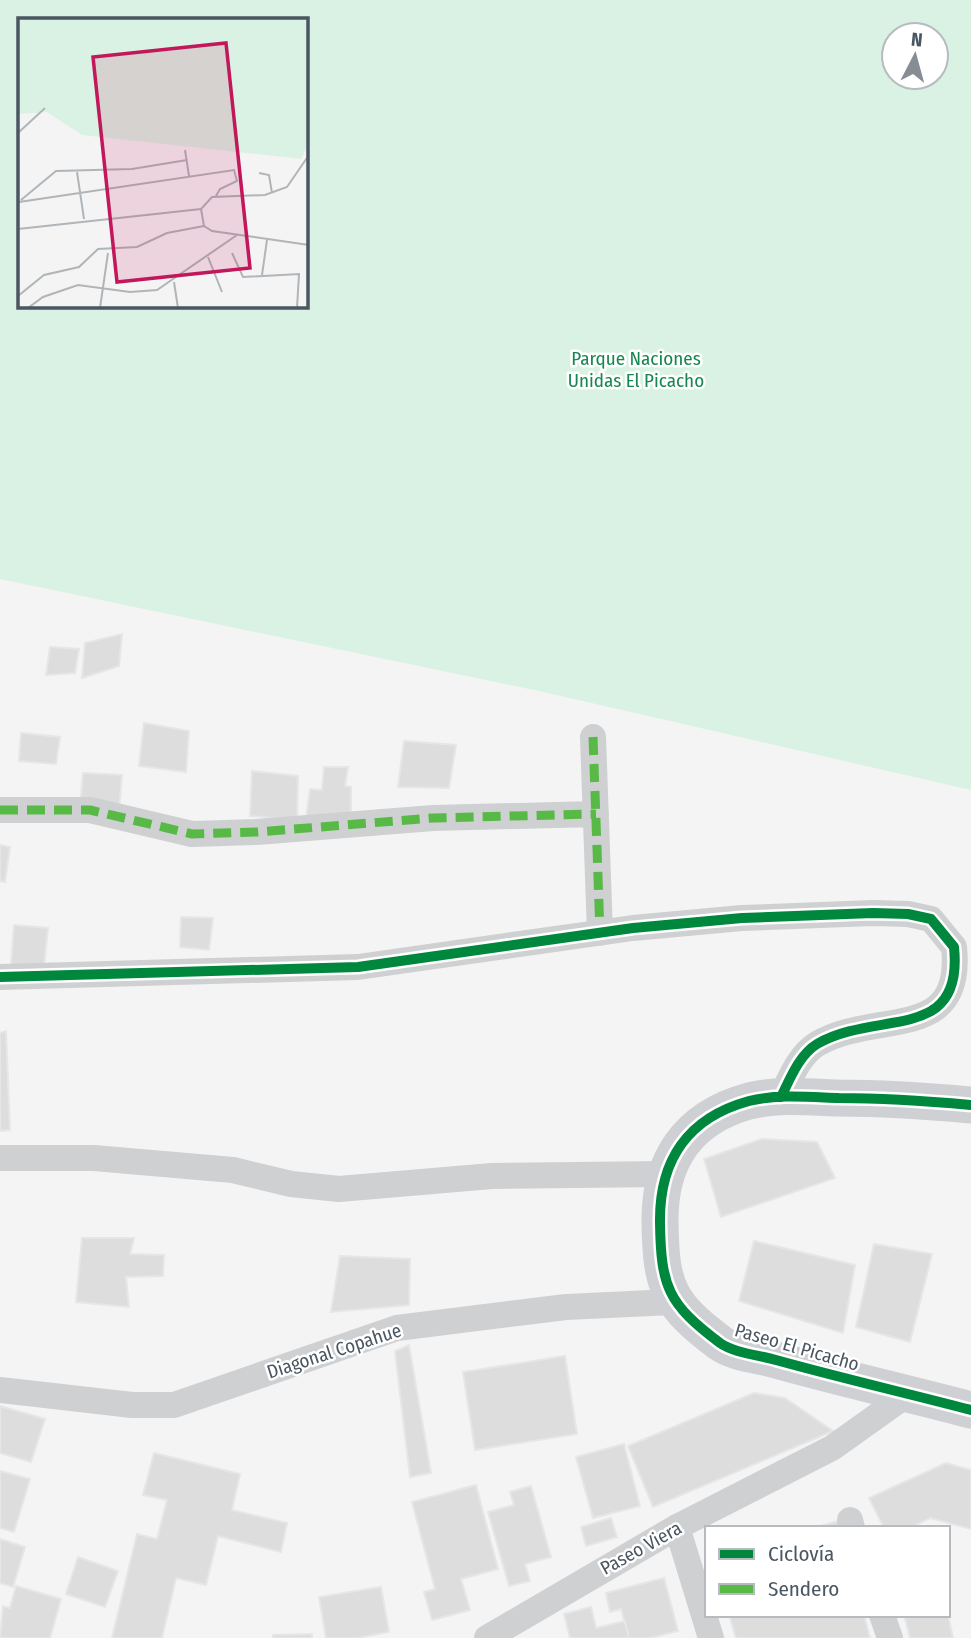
<svg xmlns="http://www.w3.org/2000/svg" width="971" height="1638" font-family="'Fira Sans Condensed',sans-serif">
	<style>
		.green { fill: #d9f2e3; fill-rule: evenodd }
		.building { fill: #ddddde; stroke: #e5e6e7; stroke-width: 2 }
		.lines { fill: none; stroke-linecap: round; stroke-linejoin: round }
		.street { stroke: #ced0d2; stroke-width: 26 }
		.secondary { stroke: #ced0d4; stroke-width: 37 }
		.quiet { stroke: #58b947; stroke-width: 9; stroke-dasharray: 18 9; stroke-linecap: butt }
		.cycleway-casing { stroke: #fff; stroke-width: 15 }
		.cycleway { stroke: #00873e; stroke-width: 10 }
		.labels { text-anchor: middle; dominant-baseline: central; stroke-width: 5; stroke-linejoin: round; paint-order: stroke }
		.park-label { font-size: 19px; fill: #17864f; stroke: #fff }
		.street-label { font-size: 19px; fill: #4a5661; stroke: #fff }
		.inset-road { fill: none; stroke: #b0b5b9; stroke-width: 2 }
		.view { fill: #c2185b; fill-opacity: 0.15; stroke: #c2185b; stroke-width: 3.5 }
		.inset-edge { fill: none; stroke: #4a5661; stroke-width: 3.5 }
	</style>
	<rect width="100%" height="100%" fill="#f4f4f4"/>
	<path class="green" d="M 0,0 L 971,0 L 971,790 L 539,691 L 0,579 ZM 19,19 L 306,19 L 306,306 L 19,306 ZM 894,35 L 936,35 L 936,77 L 894,77 Z"/>
	<path class="building" d="M 122,634 L 119,666 L 82,678 L 85,643 Z
		M 50,647 L 79,649 L 75,673 L 46,675 Z
		M 144,723 L 189,731 L 186,772 L 139,766 Z
		M 21,733 L 60,737 L 56,764 L 19,761 Z
		M 404,741 L 456,745 L 449,788 L 398,787 Z
		M 324,767 L 348,767 L 345,786 L 351,787 L 351,813 L 306,818 L 310,789 L 322,790 Z
		M 252,771 L 298,776 L 297,820 L 250,816 Z
		M 83,773 L 122,775 L 119,810 L 80,808 Z
		M 0,845 L 10,847 L 5,882 L 0,881 Z
		M 181,917 L 213,918 L 209,950 L 180,947 Z
		M 14,925 L 48,928 L 43,975 L 10,977 Z
		M 6,1031 L 10,1130 L 0,1131 L 0,1033 Z
		M 762,1139 L 817,1142 L 835,1178 L 721,1217 L 704,1159 Z
		M 82,1238 L 134,1238 L 130,1254 L 164,1255 L 163,1276 L 126,1277 L 129,1307 L 76,1302 Z
		M 754,1241 L 855,1265 L 843,1333 L 739,1301 Z
		M 874,1244 L 932,1254 L 910,1342 L 856,1327 Z
		M 340,1256 L 410,1259 L 409,1305 L 331,1312 Z
		M 409,1345 L 431,1473 L 410,1477 L 395,1351 Z
		M 565,1356 L 577,1434 L 475,1450 L 463,1372 Z
		M 754,1393 L 785,1398 L 833,1431 L 653,1507 L 628,1446 Z
		M 0,1406 L 45,1419 L 31,1462 L 0,1453 Z
		M 624,1444 L 640,1506 L 593,1518 L 576,1457 Z
		M 154,1453 L 240,1474 L 232,1510 L 287,1523 L 281,1552 L 218,1536 L 206,1585 L 176,1578 L 162,1638 L 112,1638 L 137,1534 L 157,1539 L 167,1500 L 143,1495 Z
		M 946,1463 L 971,1470 L 971,1529 L 930,1518 L 910,1528 L 884,1528 L 869,1498 Z
		M 0,1471 L 30,1479 L 14,1532 L 0,1528 Z
		M 476,1485 L 498,1569 L 461,1579 L 470,1610 L 432,1620 L 424,1592 L 435,1589 L 412,1502 Z
		M 531,1486 L 551,1557 L 525,1564 L 530,1581 L 509,1586 L 488,1512 L 514,1505 L 510,1492 Z
		M 611,1518 L 617,1537 L 586,1546 L 581,1527 Z
		M 838,1521 L 840,1528 L 813,1528 Z
		M 0,1539 L 25,1547 L 13,1587 L 0,1583 Z
		M 78,1557 L 118,1571 L 105,1607 L 66,1594 Z
		M 664,1578 L 678,1631 L 650,1638 L 629,1638 L 621,1609 L 610,1612 L 606,1593 Z
		M 16,1586 L 61,1599 L 50,1638 L 0,1638 L 3,1606 L 10,1608 Z
		M 381,1587 L 389,1632 L 357,1638 L 326,1638 L 319,1597 Z
		M 591,1607 L 596,1628 L 625,1621 L 629,1638 L 570,1638 L 564,1614 Z
		M 729,1615 L 864,1615 L 870,1638 L 736,1638 Z
		M 904,1615 L 948,1615 L 953,1638 L 910,1638 Z
		M 312,1634 L 312,1638 L 273,1638 L 273,1635 Z"/>
	<g class="lines">
		<path class="street" d="M 593,737 L 600,933
			M 0,810 L 90,810 L 192,834 L 257,832 L 433,818 L 596,814
			M 0,977 L 358,967 L 633,928 L 742,918 L 873,913 L 908,914 L 931,919 L 954,947 C 964,1044 877,1009 817,1044 C 799,1055 790,1079 781,1097
			M 0,1158 L 94,1158 L 233,1170 L 291,1184 L 339,1189 L 492,1176 L 664,1174
			M 0,1390 L 132,1405 L 174,1405 L 397,1328 L 566,1307 L 673,1302
			M 850,1520 L 852,1528
			M 677,1527 L 711,1638
			M 882,1615 L 890,1638
			M 487,1638 L 677,1527 L 832,1448 L 905,1396"/>
		<path class="secondary" d="M 971,1105 C 927,1101 883,1098 839,1098 C 809,1097 777,1094 749,1101 C 687,1118 659,1161 660,1223 C 661,1287 668,1304 720,1343 C 734,1353 759,1355 776,1360 C 841,1378 906,1393 971,1410"/>
		<path class="quiet" d="M 593,737 L 600,933
			M 0,810 L 90,810 L 192,834 L 257,832 L 433,818 L 596,814"/>
		<g class="cycleway-casing">
			<path id="cycleway" d="M 0,977 L 358,967 L 633,928 L 742,918 L 873,913 L 908,914 L 931,919 L 954,947 C 964,1044 877,1009 817,1044 C 799,1055 790,1079 781,1097
				M 971,1105 C 927,1101 883,1098 839,1098 C 809,1097 777,1094 749,1101 C 687,1118 659,1161 660,1223 C 661,1287 668,1304 720,1343 C 734,1353 759,1355 776,1360 C 841,1378 906,1393 971,1410"/>
		</g>
		<use href="#cycleway" class="cycleway"/>
	</g>
	<g class="labels">
		<g class="park-label">
			<text x="636" y="358">Parque Naciones<tspan x="636" dy="22">Unidas El Picacho</tspan></text>
		</g>
		<g class="street-label">
			<text transform="translate(797 1347) rotate(16)">Paseo El Picacho</text>
			<text transform="translate(334 1351) rotate(-18)">Diagonal Copahue</text>
			<text transform="translate(641 1548) rotate(-29)">Paseo Viera</text>
		</g>
	</g>
	<g transform="translate(18 18)">
		<rect width="290" height="290" fill="#f4f4f4"/>
		<path d="M 0,1 L 290,1 L 290,126 L 283,141 L 64,117 L 29,94 L 0,96 Z" fill="#d9f2e3"/>
		<path class="inset-road" d="M 0,115 L 27,90M 167,132 L 171,158M 291,137 L 269,169 L 247,177 L 194,179 L 183,191 L 186,208 L 194,213 L 291,227M 59,154 L 66,201M 241,155 L 251,157 L 254,175M 3,182 L 38,153 L 114,151 L 169,142M 1,184 L 216,152 L 219,163 L 202,171 L 198,178M 0,211 L 183,191M 214,235 L 225,259 L 281,256 L 279,290M 190,239 L 204,274M 244,257 L 249,222M 156,264 L 160,290M 0,278 L 26,257 L 61,249 L 80,231 L 119,229 L 149,215 L 186,208M 10,290 L 25,279 L 60,267 L 112,274 L 139,272 L 219,217M 82,290 L 90,235"/>
		<path class="view" d="M 208,25 L 232,250 L 99,264 L 75,39 Z"/>
		<rect width="290" height="290" class="inset-edge"/>
	</g>
	<rect x="705" y="1526" width="245" height="91" fill="#ffffff" stroke="#b7bbc0" stroke-width="2"/>
	<rect x="719" y="1549" width="35" height="10" fill="#00873e" stroke="#b7bbc0" stroke-width="2"/>
	<text x="768" y="1561" font-size="21" fill="#4a5661">Ciclovía</text>
	<rect x="719" y="1584" width="35" height="10" fill="#58b947" stroke="#b7bbc0" stroke-width="2"/>
	<text x="768" y="1596" font-size="21" fill="#4a5661">Sendero</text>
	<g transform="translate(915 56) rotate(6)"><circle r="33" fill="#ffffff" stroke="#b7bbc0" stroke-width="2"/>
	<path d="M0-5L12 26L0 18L-12 26Z" fill="#868d94"/>
	<text y="-10" font-size="19" font-weight="bold" text-anchor="middle" fill="#4a5661">N</text>
	</g>
</svg>
